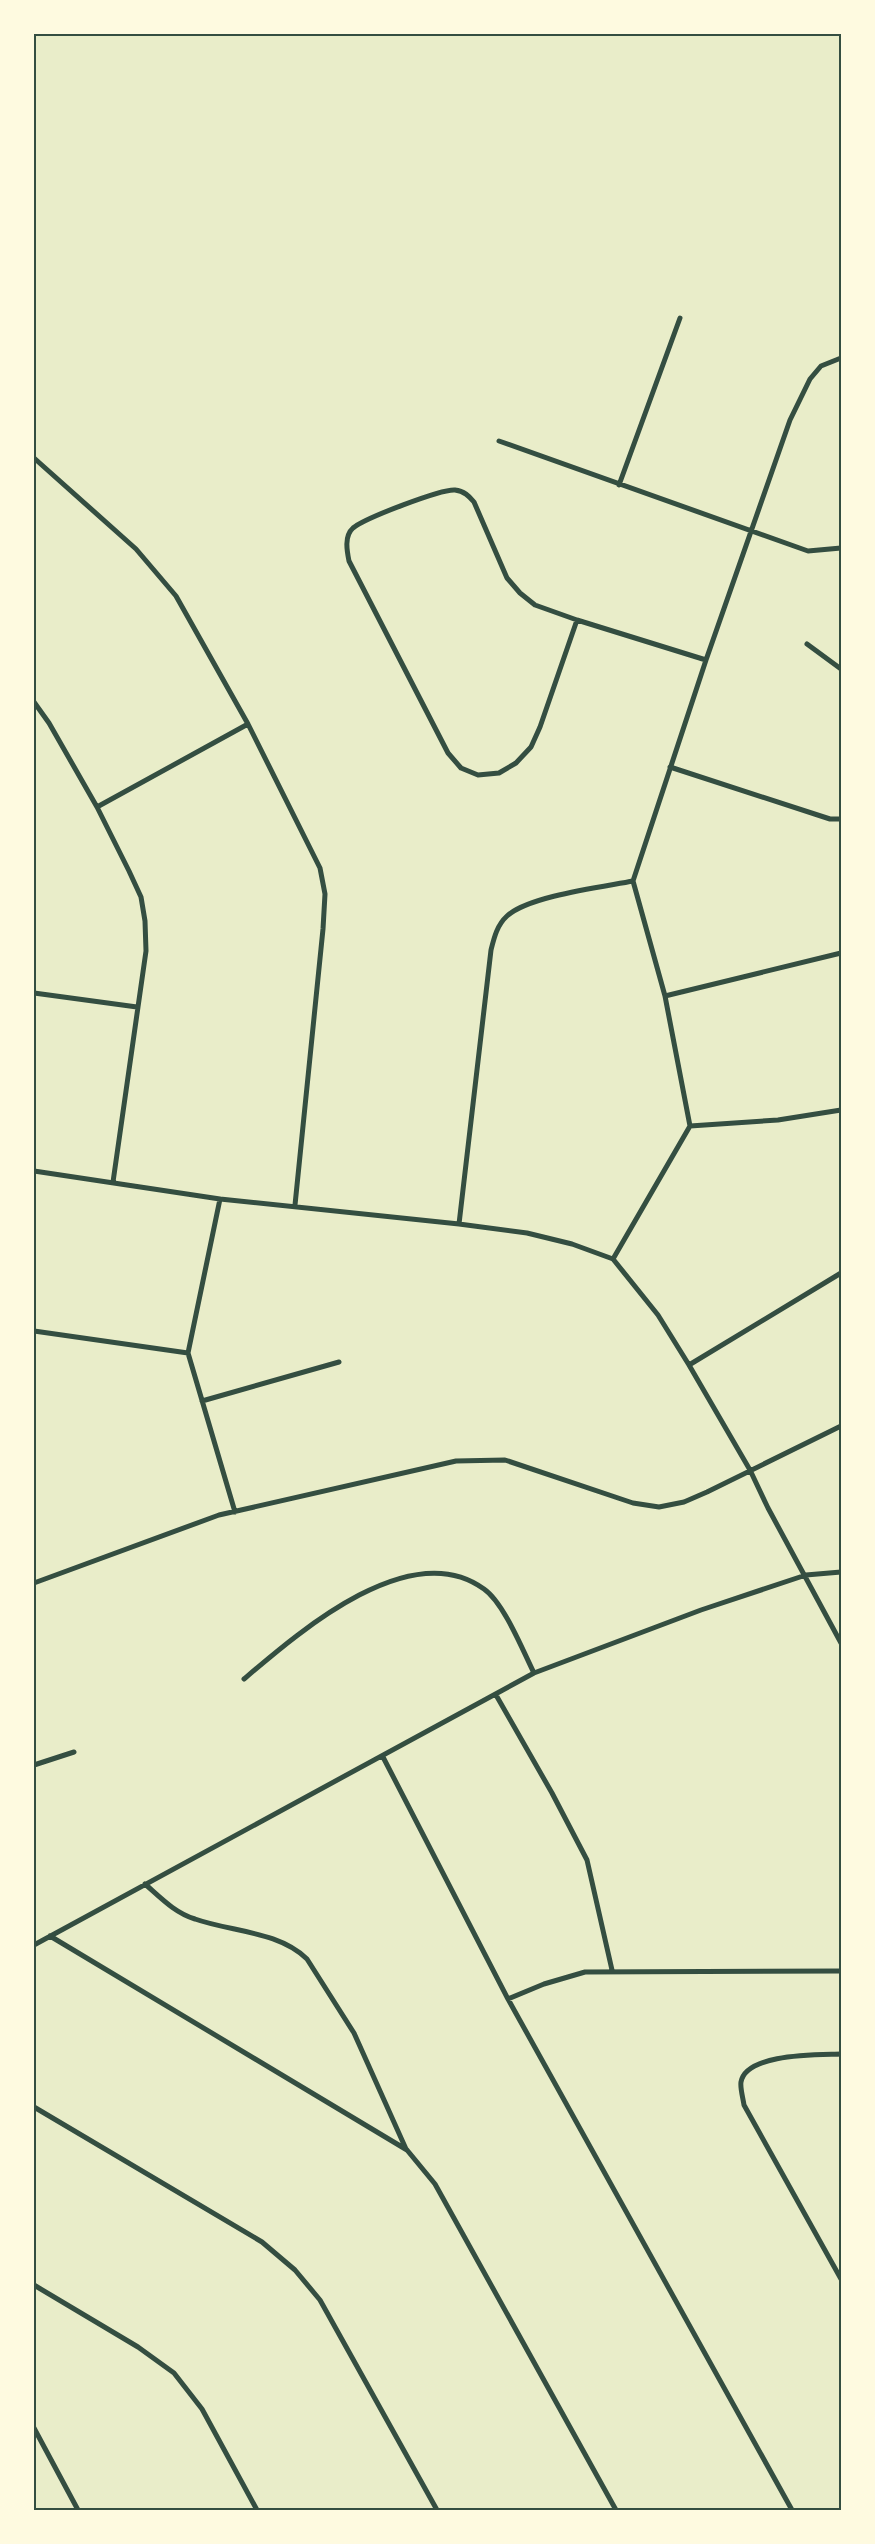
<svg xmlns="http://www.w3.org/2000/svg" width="875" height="2544" font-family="Karla,sans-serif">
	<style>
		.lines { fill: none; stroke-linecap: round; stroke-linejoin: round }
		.minor { stroke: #344e41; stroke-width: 5 }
		.neatline { fill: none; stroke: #344e41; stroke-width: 2 }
	</style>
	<rect width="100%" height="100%" fill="#e9edc9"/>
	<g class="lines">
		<path class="minor" d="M 499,441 L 808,551 L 841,548
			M 34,458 L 136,549 L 176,596 L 248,724 L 320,868 L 325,894 L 323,929 L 295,1205
			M 619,485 L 680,318
			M 577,620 L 540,727 L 531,747 L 516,763 L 499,773 L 478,775 L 461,768 L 448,753 L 349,561 C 347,551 344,536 353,528 C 365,518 441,489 455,490 C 464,491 469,496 474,502 L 507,578 L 520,593 L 535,605 L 577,620 L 706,660
			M 807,644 L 841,669
			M 34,702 L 49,723 L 97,807 L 129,871 L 141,897 L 145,921 L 146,951 L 113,1182
			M 670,767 L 830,819 L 841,819
			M 97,807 L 248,724
			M 34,993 L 137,1007
			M 665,996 L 841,953
			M 690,1126 L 778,1120 L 841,1110
			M 34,1171 L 220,1199 L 459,1224 L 527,1233 L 572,1244 L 613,1259 L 658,1315 L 689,1365 L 750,1470 L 768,1508 L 841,1643
			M 220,1199 L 188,1353 L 235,1512
			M 459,1224 L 491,950 C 494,938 497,925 507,916 C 529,896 602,887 633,881
			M 613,1259 L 690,1126 L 665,996 L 633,881 L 706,660 L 790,420 L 810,379 L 821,366 L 841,358
			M 34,1331 L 188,1353
			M 689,1365 L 841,1273
			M 202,1401 L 339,1362
			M 34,1583 L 219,1515 L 456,1461 L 505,1460 L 633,1503 L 659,1507 L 684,1502 L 707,1492 L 841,1426
			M 244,1679 C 298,1633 410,1535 484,1589 C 504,1603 523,1651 534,1673
			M 496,1695 L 552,1793 L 587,1860 L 612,1970
			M 383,1757 L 508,1999 L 792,2510
			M 34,1765 L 74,1752
			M 145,1884 C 161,1898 175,1913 195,1919 C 232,1932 278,1931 307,1959 L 354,2033 L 406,2149
			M 50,1936 L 407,2150 L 435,2184 L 616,2510
			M 34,1945 L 534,1673 L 701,1610 L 806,1575 L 841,1572
			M 508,1999 L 544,1984 L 585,1972 L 841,1971
			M 841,2054 C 818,2055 746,2053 741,2082 C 740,2088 743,2098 744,2105 L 841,2279
			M 34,2107 L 262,2242 L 295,2270 L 320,2300 L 437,2510
			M 34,2285 L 138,2347 L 174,2373 L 202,2409 L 257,2510
			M 34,2428 L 78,2510"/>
	</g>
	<rect width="875" height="2544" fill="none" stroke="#fefae0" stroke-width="70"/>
	<rect x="35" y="35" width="805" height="2474" class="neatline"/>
</svg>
